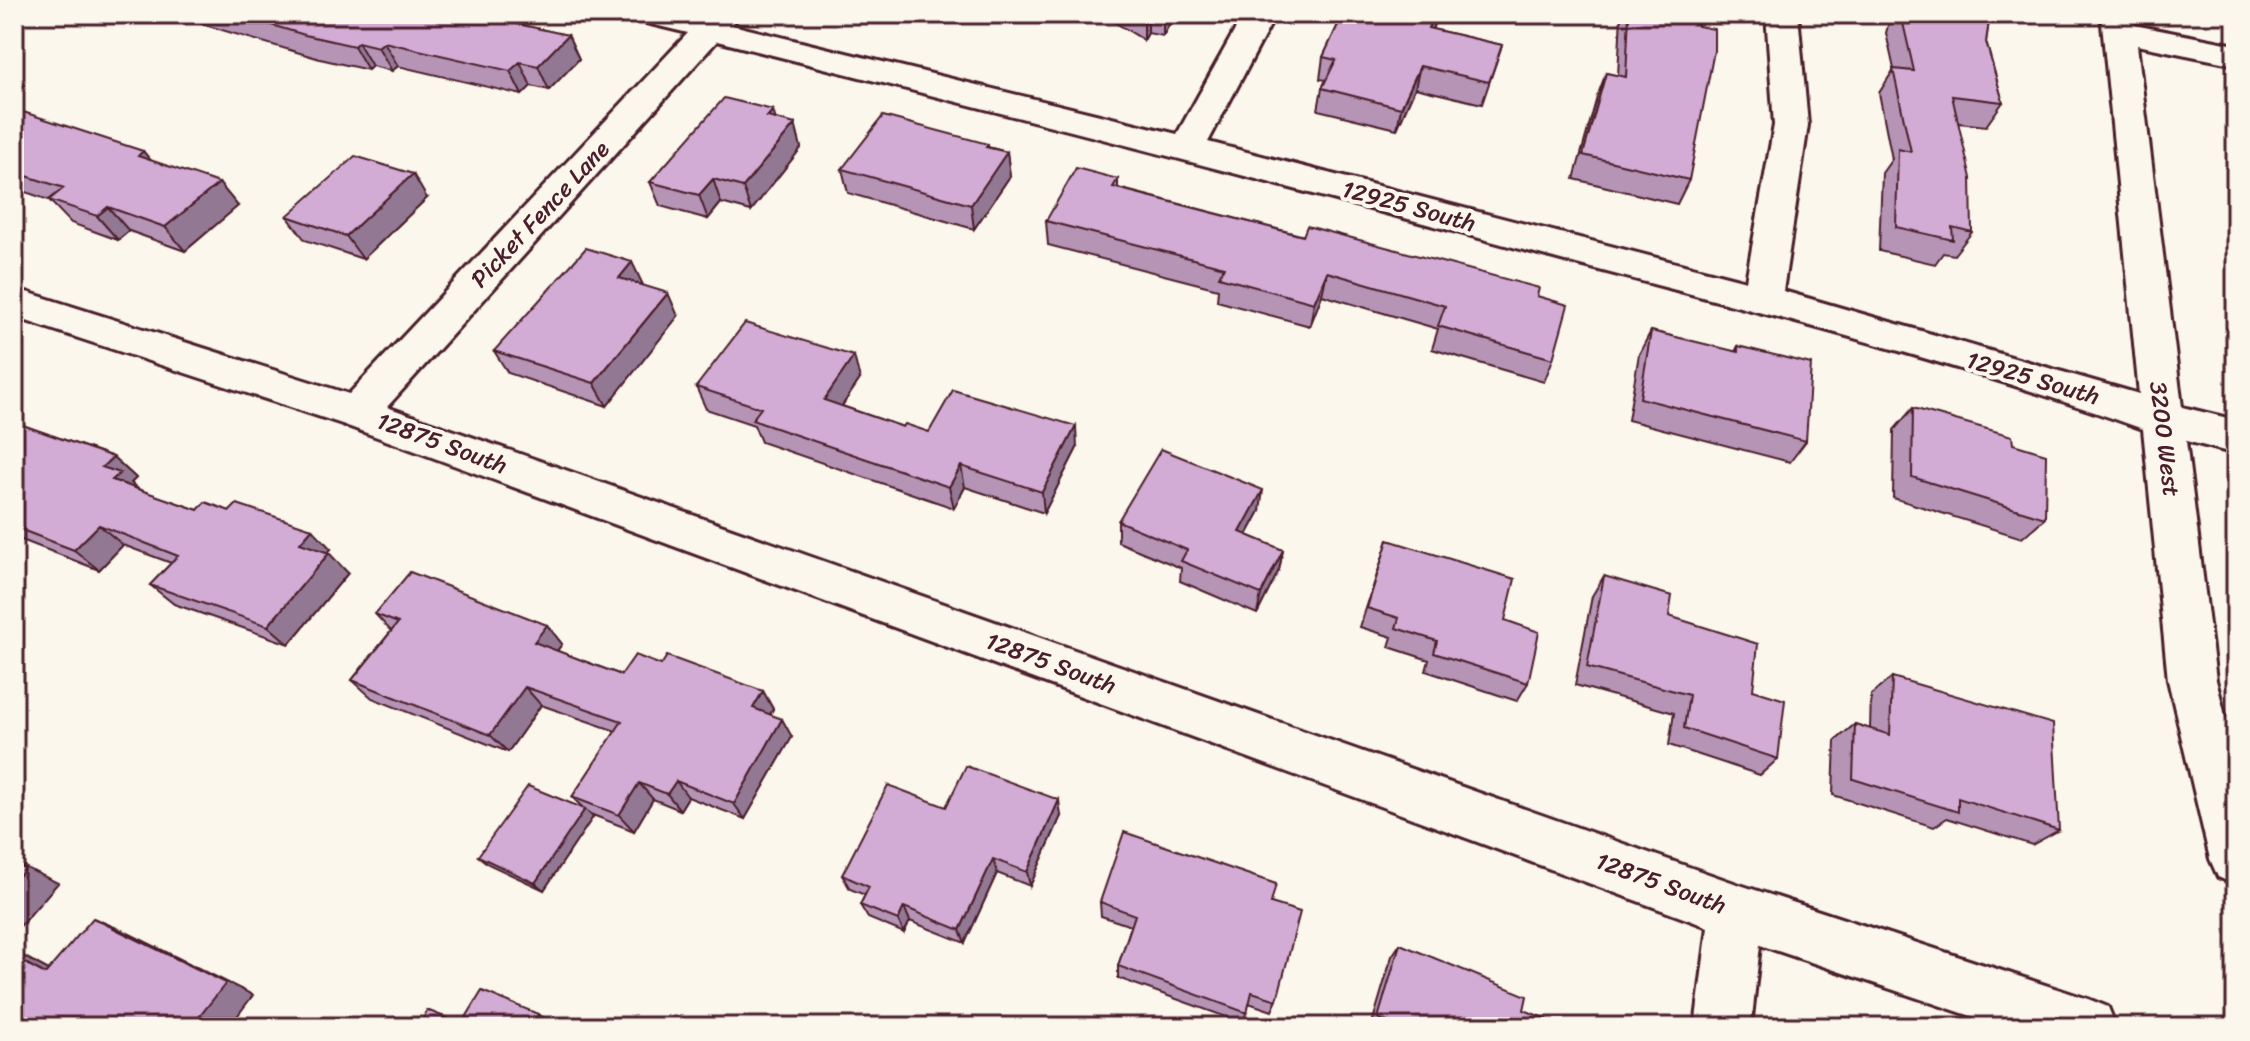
<svg xmlns="http://www.w3.org/2000/svg" width="2250" height="1041" font-family="Sriracha,sans-serif">
	<style>
		.lines { fill: none; stroke-linecap: round; stroke-linejoin: round }
		.minor-casing { stroke: #4a1f2b; stroke-width: 6 }
		.minor { fill: #fbf7ec; fill-rule: evenodd }
		.wall { fill: #b594b6; stroke: #4a1f2b; stroke-width: 2 }
		.shaded-wall { fill: #937894; stroke: #4a1f2b; stroke-width: 2 }
		.building { fill: #d2acd4; stroke: #4a1f2b; stroke-width: 2 }
		.labels { text-anchor: middle; dominant-baseline: central; stroke-width: 8; stroke-linejoin: round; paint-order: stroke }
		.street-label { font-size: 24px; fill: #4a1f2b; stroke: #fbf7ec }
	</style>
	<rect width="100%" height="100%" fill="#fbf7ec"/>
	<filter id="ink" filterUnits="userSpaceOnUse"><feTurbulence type="fractalNoise" baseFrequency=".0125" numOctaves="2"/><feDisplacementMap in="SourceGraphic" scale="16" xChannelSelector="R" yChannelSelector="G"/><feConvolveMatrix kernelMatrix="1 2 1 2 8 2 1 2 1" color-interpolation-filters="sRGB"/></filter>
	<g filter="url(#ink)">
		<g class="lines">
			<g class="minor-casing">
				<path id="minor" d="M 633,14 L 688,14 L 703,18 L 706,14 L 740,14 L 732,25 L 1177,134 L 1244,14 L 1276,14 L 1208,142 L 1746,281 L 1774,125 L 1766,14 L 1798,14 L 1808,125 L 1783,291 L 2139,394 L 2101,14 L 2133,14 L 2134,25 L 2236,45 L 2236,65 L 2137,45 L 2182,407 L 2236,420 L 2236,454 L 2186,441 L 2216,680 L 2236,758 L 2236,885 L 2218,877 L 2210,859 L 2168,680 L 2143,429 C 1954,361 1759,312 1565,261 C 1283,185 1000,112 717,41 L 387,407 L 1737,884 L 2088,999 L 2108,1007 L 2116,1027 L 2004,1027 L 1760,945 L 1751,1027 L 1695,1027 L 1708,927 L 342,424 L 14,317 L 14,288 L 349,394 L 688,33 L 638,21 Z"/>
			</g>
			<use href="#minor" class="minor"/>
		</g>
		<path class="wall" d="M 168,14 L 472,14 L 568,35 L 579,59 L 549,90 L 531,86 L 522,95 L 398,66 L 392,71 L 372,66 L 368,70 L 320,59 Z
			M 1101,14 L 1175,14 L 1163,36 L 1148,33 L 1144,40 Z
			M 1343,14 L 1438,14 L 1432,29 L 1502,45 L 1482,104 L 1415,88 L 1397,129 L 1318,110 L 1322,88 L 1326,80 L 1320,79 L 1323,57 Z
			M 1621,14 L 1698,14 L 1689,180 L 1677,204 L 1574,179 L 1597,97 L 1606,73 L 1618,76 Z
			M 1891,14 L 1990,14 L 1986,42 L 2003,102 L 1986,126 L 1958,123 L 1972,232 L 1954,255 L 1943,253 L 1935,264 L 1879,251 L 1882,173 L 1892,159 L 1879,93 L 1894,69 L 1886,33 Z
			M 14,109 L 150,160 L 238,206 L 185,251 L 129,231 L 118,240 L 71,223 L 49,200 L 14,188 Z
			M 776,119 L 795,124 L 801,148 L 751,211 L 721,203 L 708,219 L 660,206 L 650,182 Z
			M 988,144 L 988,147 L 1007,152 L 1010,176 L 974,229 L 848,193 L 842,169 Z
			M 1118,179 L 1118,188 L 1537,296 L 1553,359 L 1544,382 L 1432,349 L 1438,329 L 1322,295 L 1310,326 L 1217,301 L 1218,289 L 1048,245 L 1046,221 Z
			M 427,198 L 363,259 L 305,240 L 287,216 Z
			M 678,316 L 607,406 L 508,373 L 494,351 Z
			M 1651,331 L 1735,352 L 1738,346 L 1806,441 L 1790,462 L 1628,420 L 1639,354 Z
			M 860,379 L 842,406 L 903,427 L 929,432 L 1077,448 L 1044,513 L 965,487 L 954,508 L 761,442 L 754,425 L 706,409 L 696,387 Z
			M 1913,408 L 2013,444 L 2045,518 L 2022,538 L 1893,498 L 1894,430 Z
			M 14,422 L 113,457 L 136,478 L 131,483 L 138,490 L 198,510 L 230,511 L 312,529 L 331,549 L 327,553 L 348,573 L 289,644 L 174,604 L 150,585 L 171,563 L 123,545 L 99,570 L 14,537 Z
			M 1260,511 L 1247,535 L 1283,550 L 1279,570 L 1257,614 L 1180,581 L 1181,568 L 1118,542 L 1118,521 Z
			M 1388,540 L 1505,620 L 1528,683 L 1517,701 L 1426,671 L 1429,660 L 1389,647 L 1392,637 L 1360,627 Z
			M 1604,576 L 1669,616 L 1753,690 L 1778,759 L 1760,775 L 1669,745 L 1674,713 L 1575,685 L 1592,596 Z
			M 375,614 L 547,625 L 562,644 L 557,651 L 621,675 L 661,665 L 763,691 L 773,709 L 770,715 L 792,737 L 745,819 L 688,797 L 680,810 L 653,799 L 634,831 L 590,814 L 593,817 L 544,890 L 488,864 L 478,856 L 584,809 L 572,797 L 616,731 L 541,705 L 508,752 L 372,698 L 352,680 L 391,631 Z
			M 1892,677 L 2059,830 L 2032,845 L 1947,818 L 1934,827 L 1833,795 L 1835,741 L 1855,724 L 1870,729 L 1871,695 Z
			M 946,807 L 1061,816 L 1030,886 L 997,873 L 965,943 L 910,921 L 904,933 L 868,918 L 860,905 L 865,895 L 850,889 L 842,875 Z
			M 1100,902 L 1271,903 L 1277,1000 L 1272,1011 L 1249,1003 L 1243,1023 L 1118,978 L 1118,966 L 1131,926 L 1101,916 Z
			M 1400,944 L 1524,1010 L 1565,1027 L 1371,1027 L 1392,956 Z"/>
		<path class="shaded-wall" d="M 1145,14 L 1148,14 L 1148,33 L 1144,40 L 1144,16 Z
			M 1163,14 L 1175,14 L 1163,36 Z
			M 1434,14 L 1438,14 L 1424,50 L 1428,28 Z
			M 568,35 L 579,59 L 549,90 L 538,66 Z
			M 358,42 L 372,66 L 368,70 L 354,46 Z
			M 384,42 L 398,66 L 392,71 L 378,47 Z
			M 520,62 L 531,86 L 522,95 L 510,71 Z
			M 1420,66 L 1415,88 L 1397,129 L 1401,108 Z
			M 773,110 L 780,134 L 767,117 Z
			M 795,124 L 801,148 L 751,211 L 743,187 Z
			M 143,151 L 163,175 L 138,156 Z
			M 1007,152 L 1010,176 L 974,229 L 971,205 Z
			M 413,174 L 427,198 L 363,259 L 346,236 Z
			M 713,179 L 721,203 L 708,219 L 699,195 Z
			M 219,183 L 238,206 L 185,251 L 165,227 Z
			M 108,207 L 129,231 L 118,240 L 97,216 Z
			M 632,262 L 643,285 L 619,278 Z
			M 1327,272 L 1322,295 L 1310,326 L 1314,303 Z
			M 668,293 L 678,316 L 607,406 L 594,383 Z
			M 854,356 L 860,379 L 831,422 L 824,400 Z
			M 1076,426 L 1077,448 L 1044,513 L 1042,492 Z
			M 113,457 L 136,478 L 131,483 L 143,493 L 112,480 L 102,467 Z
			M 961,466 L 965,487 L 954,508 L 949,487 Z
			M 1263,490 L 1260,511 L 1238,552 L 1240,532 Z
			M 99,525 L 123,545 L 99,570 L 74,550 Z
			M 312,529 L 331,549 L 319,563 L 300,543 Z
			M 1283,550 L 1279,570 L 1257,614 L 1261,594 Z
			M 329,553 L 348,573 L 289,644 L 268,626 Z
			M 547,625 L 562,644 L 549,661 L 534,642 Z
			M 525,687 L 541,705 L 508,752 L 490,735 Z
			M 763,691 L 773,709 L 763,726 L 753,708 Z
			M 782,719 L 792,737 L 745,819 L 734,804 Z
			M 676,781 L 688,797 L 680,810 L 667,794 Z
			M 639,783 L 653,799 L 634,831 L 619,815 Z
			M 1059,800 L 1061,816 L 1030,886 L 1027,872 Z
			M 585,809 L 593,817 L 544,890 L 535,883 Z
			M 993,859 L 997,873 L 965,943 L 960,930 Z
			M 14,862 L 58,883 L 14,933 Z
			M 904,907 L 910,921 L 904,933 L 898,920 Z
			M 93,918 L 124,931 L 253,995 L 229,1027 L 191,1027 Z
			M 14,951 L 78,986 L 45,974 L 14,957 Z
			M 538,1014 L 556,1025 L 555,1027 L 530,1027 Z"/>
		<path class="building" d="M 234,14 L 472,14 L 568,35 L 538,66 L 520,62 L 510,71 L 384,42 L 378,47 L 358,42 L 354,46 L 305,35 Z
			M 1343,14 L 1434,14 L 1428,28 L 1502,45 L 1489,82 L 1420,66 L 1401,108 L 1322,88 L 1336,60 L 1323,57 Z
			M 1629,14 L 1698,14 L 1698,26 L 1714,29 L 1714,51 L 1689,180 L 1583,155 L 1606,73 L 1626,77 Z
			M 1901,14 L 1990,14 L 1986,42 L 2003,102 L 1952,96 L 1971,178 L 1972,232 L 1952,227 L 1953,240 L 1896,227 L 1898,149 L 1911,152 L 1893,69 L 1914,71 Z
			M 724,98 L 773,110 L 767,117 L 795,124 L 743,187 L 713,179 L 699,195 L 650,182 Z
			M 14,109 L 143,151 L 138,156 L 219,183 L 165,227 L 108,207 L 97,216 L 49,200 L 64,188 L 14,172 Z
			M 883,116 L 988,144 L 986,147 L 1007,152 L 971,205 L 842,169 Z
			M 355,156 L 413,174 L 346,236 L 287,216 Z
			M 1076,168 L 1118,179 L 1113,187 L 1303,236 L 1307,226 L 1539,288 L 1537,296 L 1568,305 L 1553,359 L 1438,326 L 1445,306 L 1327,272 L 1314,303 L 1219,277 L 1224,267 L 1046,221 Z
			M 586,248 L 632,262 L 619,278 L 668,293 L 594,383 L 494,351 Z
			M 745,323 L 854,356 L 824,400 L 903,427 L 905,424 L 929,432 L 953,390 L 1076,426 L 1042,492 L 961,466 L 949,487 L 752,420 L 761,408 L 696,387 Z
			M 1651,331 L 1738,352 L 1738,346 L 1811,364 L 1806,441 L 1640,398 Z
			M 1913,408 L 2012,436 L 2013,444 L 2046,454 L 2045,518 L 1912,477 Z
			M 14,422 L 113,457 L 102,467 L 120,473 L 112,480 L 198,510 L 205,502 L 230,511 L 237,504 L 312,529 L 300,543 L 329,553 L 268,626 L 150,585 L 178,556 L 99,525 L 74,550 L 14,527 Z
			M 1161,449 L 1263,490 L 1240,532 L 1283,550 L 1261,594 L 1181,561 L 1187,550 L 1118,521 Z
			M 1388,540 L 1515,579 L 1505,620 L 1539,632 L 1528,683 L 1434,653 L 1437,641 L 1396,628 L 1399,618 L 1367,608 Z
			M 410,572 L 547,625 L 534,642 L 621,675 L 635,655 L 661,665 L 667,656 L 763,691 L 753,708 L 782,719 L 734,804 L 676,781 L 667,794 L 639,783 L 619,815 L 572,797 L 622,721 L 525,687 L 490,735 L 352,680 L 398,623 L 375,614 Z
			M 1604,576 L 1672,596 L 1669,616 L 1758,644 L 1753,690 L 1785,700 L 1778,759 L 1684,728 L 1689,695 L 1587,667 Z
			M 1892,677 L 2053,724 L 2059,830 L 1958,798 L 1958,812 L 1853,779 L 1855,724 L 1890,735 Z
			M 966,766 L 1059,800 L 1027,872 L 993,859 L 960,930 L 904,907 L 898,920 L 860,905 L 869,887 L 842,875 L 888,785 L 946,807 Z
			M 528,786 L 585,809 L 535,883 L 478,856 Z
			M 1124,832 L 1276,884 L 1271,903 L 1300,912 L 1277,1000 L 1252,992 L 1247,1013 L 1118,966 L 1135,915 L 1100,902 Z
			M 14,863 L 25,869 L 14,882 Z
			M 93,918 L 226,983 L 191,1027 L 14,1027 L 14,957 L 45,974 Z
			M 1400,944 L 1527,996 L 1524,1010 L 1565,1027 L 1398,1027 L 1378,1018 Z
			M 482,991 L 538,1014 L 530,1027 L 420,1027 L 427,1010 L 462,1024 Z
			M 388,1021 L 403,1027 L 384,1027 Z"/>
	</g>
	<g class="labels">
		<g class="street-label">
			<text transform="translate(1409 206) rotate(15)">12925 South</text>
			<text transform="translate(540 214) rotate(-47)">Picket Fence Lane</text>
			<text transform="translate(2033 378) rotate(16)">12925 South</text>
			<text transform="translate(2165 439) rotate(83)">3200 West</text>
			<text transform="translate(442 443) rotate(20)">12875 South</text>
			<text transform="translate(1051 663) rotate(20)">12875 South</text>
			<text transform="translate(1661 883) rotate(20)">12875 South</text>
		</g>
	</g>
	<rect width="2250" height="1041" fill="none" stroke="#fbf7ec" stroke-width="48"/>
	<rect x="24" y="24" width="2202" height="993" fill="none" stroke="#4a1f2b" stroke-width="3" filter="url(#ink)"/>
</svg>
